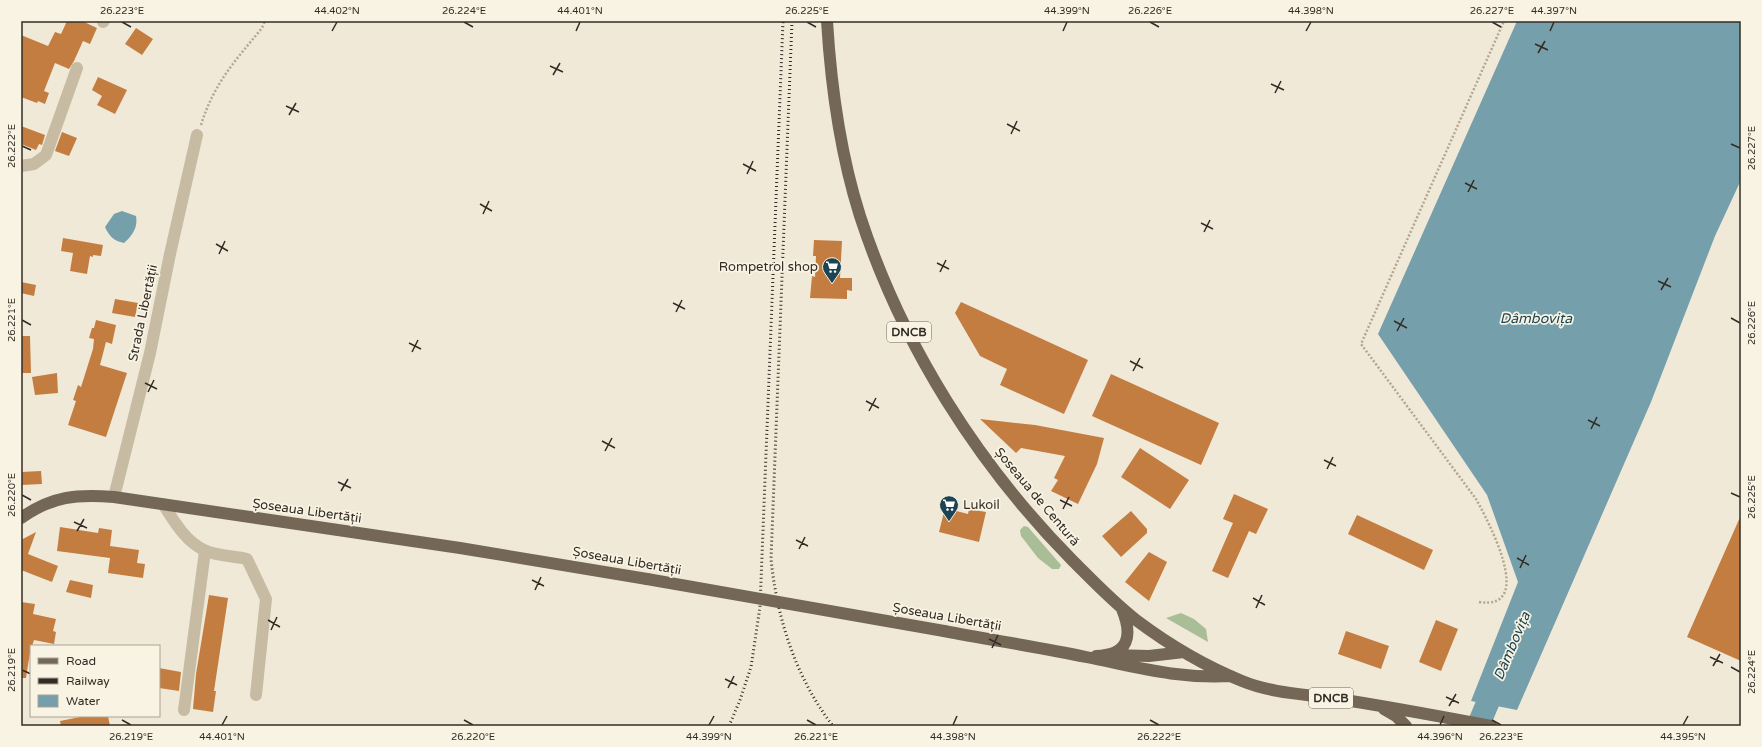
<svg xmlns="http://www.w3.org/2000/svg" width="1762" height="747" font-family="'Varela Round',sans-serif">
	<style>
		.green { fill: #a9be97 }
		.water { fill: #769fac }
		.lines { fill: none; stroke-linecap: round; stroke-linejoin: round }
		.river { stroke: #769fac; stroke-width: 23 }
		.building { fill: #c47d41 }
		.path { stroke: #b3a68e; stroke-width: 2.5; stroke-dasharray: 2 2; stroke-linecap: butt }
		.minor { stroke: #c7bca3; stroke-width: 12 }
		.major { stroke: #756756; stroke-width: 12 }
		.rail { stroke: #332c25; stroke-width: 3; stroke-dasharray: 1 3; stroke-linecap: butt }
		.major-bridge { stroke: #756756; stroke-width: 12 }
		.ticks { fill: none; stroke: #332c25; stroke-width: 1.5 }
		.labels { text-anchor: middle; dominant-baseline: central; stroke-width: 3.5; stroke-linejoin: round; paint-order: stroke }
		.shield { fill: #f8f3e3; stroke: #6e685e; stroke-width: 1 }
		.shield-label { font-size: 12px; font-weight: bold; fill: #332c25 }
		.poi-label { font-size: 13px; fill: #332c25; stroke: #f8f3e3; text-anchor: end }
		.street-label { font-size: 13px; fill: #332c25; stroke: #f8f3e3 }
		.water-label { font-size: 14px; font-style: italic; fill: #1c4453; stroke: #f8f3e3 }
		.neatline { fill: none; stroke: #332c25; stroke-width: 1.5 }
		.ticks-label { font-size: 10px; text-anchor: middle; fill: #332c25 }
	</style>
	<rect width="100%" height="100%" fill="#f0e9d7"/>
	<path class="green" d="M 1024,526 L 1028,527 L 1061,565 L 1059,569 L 1052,569 L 1038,558 L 1021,536 L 1020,530 Z
		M 1181,613 L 1194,619 L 1206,629 L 1208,642 L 1166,618 Z"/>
	<path class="water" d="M 1517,21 L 1741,21 L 1741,180 L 1715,236 L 1651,402 L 1517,710 L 1471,701 L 1518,582 L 1487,495 L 1378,334 Z
		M 122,211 L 136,216 C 138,227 133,235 124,243 C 114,241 109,236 105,227 L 114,214 Z"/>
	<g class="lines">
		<path class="river" d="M 1478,726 L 1499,676"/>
	</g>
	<path class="building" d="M 67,21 L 82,21 L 97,28 L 90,44 L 83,41 L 74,61 L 69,69 L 55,63 L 44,91 L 49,93 L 45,104 L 38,101 L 37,103 L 21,97 L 21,35 L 48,46 L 55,32 L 61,34 Z
		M 136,28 L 153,39 L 142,55 L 125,44 Z
		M 98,77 L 127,90 L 115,114 L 97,105 L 102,96 L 92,90 Z
		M 21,126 L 45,135 L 42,145 L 39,144 L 36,150 L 21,144 Z
		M 62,132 L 77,138 L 69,156 L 55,151 Z
		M 63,238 L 103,245 L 101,256 L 93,255 L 93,257 L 90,256 L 87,274 L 70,271 L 73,253 L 61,251 Z
		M 814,240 L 842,241 L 840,278 L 852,278 L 852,291 L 847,290 L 847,299 L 810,298 L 812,276 L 815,277 L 816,256 L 813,256 Z
		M 21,282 L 36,285 L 34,296 L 21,293 Z
		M 115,299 L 138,303 L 135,317 L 112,313 Z
		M 961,302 L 1088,360 L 1064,414 L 1000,385 L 1007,369 L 980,356 L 955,313 Z
		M 96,320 L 116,325 L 112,344 L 106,342 L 100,365 L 127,373 L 106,437 L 68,425 L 76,401 L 73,400 L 78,385 L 81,387 L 93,349 L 94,339 L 89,338 L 92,328 L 94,328 Z
		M 21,336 L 30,336 L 31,373 L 21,373 Z
		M 57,373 L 58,393 L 35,395 L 32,377 Z
		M 1111,374 L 1219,423 L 1201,465 L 1092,416 Z
		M 980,419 L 1035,425 L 1104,438 L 1097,464 L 1078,504 L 1051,491 L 1058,480 L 1054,478 L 1065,456 L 1021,448 L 1016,453 Z
		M 1140,448 L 1189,480 L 1170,509 L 1121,477 Z
		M 41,471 L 42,484 L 21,485 L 21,472 Z
		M 1234,494 L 1268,509 L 1256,534 L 1249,531 L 1228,578 L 1212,571 L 1233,523 L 1223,519 Z
		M 945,508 L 968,514 L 969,509 L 986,512 L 979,542 L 939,532 Z
		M 1131,511 L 1147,529 L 1147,533 L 1121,557 L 1102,536 Z
		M 1357,515 L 1433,550 L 1424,570 L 1348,534 Z
		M 1741,515 L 1741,661 L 1687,637 Z
		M 60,527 L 98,533 L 99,528 L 112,530 L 110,546 L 139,550 L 137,563 L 145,564 L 143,578 L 108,573 L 110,558 L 57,551 Z
		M 36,532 L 28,554 L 58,566 L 52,582 L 21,570 L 21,540 Z
		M 1149,552 L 1167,562 L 1149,601 L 1125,582 Z
		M 70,580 L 93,585 L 91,598 L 66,592 Z
		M 209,595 L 228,598 L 214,691 L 216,691 L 213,712 L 193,709 L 196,674 Z
		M 21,602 L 35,604 L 33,614 L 56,619 L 53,631 L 56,632 L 54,644 L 34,640 L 32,646 L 31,646 L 26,678 L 21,678 Z
		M 1436,620 L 1458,629 L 1441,671 L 1419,662 Z
		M 1346,631 L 1389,646 L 1381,669 L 1338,654 Z
		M 159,668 L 181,672 L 179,691 L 159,688 Z
		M 85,716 L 108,716 L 110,726 L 61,726 L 60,721 Z"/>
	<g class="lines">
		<path class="path" d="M 201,125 C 214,83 235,61 262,28 L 265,21
			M 1479,602 C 1537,611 1487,519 1476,499 L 1361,344 L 1504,21"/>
		<path class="minor" d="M 103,22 L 104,21
			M 21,166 L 34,164 L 46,155 L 77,68
			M 114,497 L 150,353 L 170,254 L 197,135
			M 163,504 C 174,521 185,541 204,550 C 216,556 234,556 247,559 L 266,599 L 256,695
			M 184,710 L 205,551"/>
		<path class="major" d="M 827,21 C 831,87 840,153 860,216 C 902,345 978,465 1073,561 C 1093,581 1113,602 1136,620 C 1168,644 1205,666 1242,681 C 1271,693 1302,694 1332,698 C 1385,706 1438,716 1491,726
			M 21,518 C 52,496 77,494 114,497 L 460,548 L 647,579
			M 944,631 C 991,640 1039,647 1086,657 C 1137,667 1177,679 1231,676
			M 1110,655 L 1149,656 L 1184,652
			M 1096,656 C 1129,655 1133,636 1122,609
			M 1384,709 L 1396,716 L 1406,726"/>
		<path class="rail" d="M 792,21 L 771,559 C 777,619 796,678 833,726
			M 729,726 L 740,700 L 751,667 L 760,607 L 783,21"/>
		<path class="major-bridge" d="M 647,579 L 944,631"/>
	</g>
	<path class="ticks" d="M 122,22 L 131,27M 464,22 L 473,27M 807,22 L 816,27M 1150,22 L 1159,27M 1492,22 L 1501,27M 332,31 L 337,22M 576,31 L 580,22M 1063,31 L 1067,22M 1306,31 L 1311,22M 1550,31 L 1554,22M 1535,44 L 1548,50M 1538,53 L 1545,41M 550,66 L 563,72M 553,75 L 560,63M 1271,84 L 1284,90M 1275,93 L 1281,81M 286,106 L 299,112M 289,115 L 296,103M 1007,124 L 1020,131M 1011,134 L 1017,121M 1731,144 L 1740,148M 22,146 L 31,150M 743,164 L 756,171M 747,174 L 753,161M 1465,183 L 1477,189M 1468,192 L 1474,180M 480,204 L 492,211M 483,214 L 489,201M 1201,223 L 1213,229M 1204,232 L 1210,220M 216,244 L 228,251M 219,254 L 225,241M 937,263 L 949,269M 940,272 L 946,260M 1658,281 L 1671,287M 1661,290 L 1668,278M 673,303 L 685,309M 676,312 L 682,300M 1731,318 L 1740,323M 22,320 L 31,325M 1394,321 L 1407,328M 1397,331 L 1404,318M 409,343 L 421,349M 412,352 L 418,340M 1130,361 L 1143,368M 1133,371 L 1140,358M 145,383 L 157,389M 148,392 L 154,380M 866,401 L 879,408M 869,411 L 876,398M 1588,420 L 1600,426M 1591,429 L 1597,417M 602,441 L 615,448M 605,451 L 612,438M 1324,460 L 1336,466M 1327,469 L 1333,457M 338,482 L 351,488M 341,491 L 348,479M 1731,493 L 1740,497M 22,495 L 31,500M 1060,500 L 1072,506M 1063,509 L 1069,497M 74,522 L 87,528M 77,531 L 84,519M 796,540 L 808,546M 799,549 L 805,537M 1517,558 L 1529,565M 1520,568 L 1526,555M 532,580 L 544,586M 535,590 L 541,577M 1253,598 L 1265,605M 1256,608 L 1262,595M 268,620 L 280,627M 271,630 L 277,617M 989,639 L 1001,645M 992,648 L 998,635M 1710,657 L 1723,663M 1713,666 L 1720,654M 1731,667 L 1740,672M 22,670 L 31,674M 725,679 L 737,685M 728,688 L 734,676M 1446,697 L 1459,703M 1449,706 L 1456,694M 122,720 L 131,725M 464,720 L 473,725M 807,720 L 816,725M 1150,720 L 1159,725M 1492,720 L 1501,725M 222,725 L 227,716M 709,725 L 714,716M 953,725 L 957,716M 1440,725 L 1444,716M 1683,725 L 1688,716"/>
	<defs>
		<g id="supermarket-pin" transform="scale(1)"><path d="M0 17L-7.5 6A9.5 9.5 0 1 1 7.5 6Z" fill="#1c4453" stroke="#f8f3e3"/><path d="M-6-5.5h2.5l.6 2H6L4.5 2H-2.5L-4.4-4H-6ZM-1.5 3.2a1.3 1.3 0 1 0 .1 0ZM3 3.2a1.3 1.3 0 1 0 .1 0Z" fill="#fff"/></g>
	</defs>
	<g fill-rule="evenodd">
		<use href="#supermarket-pin" x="832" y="267"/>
		<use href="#supermarket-pin" x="949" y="505"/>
	</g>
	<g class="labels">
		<g class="shield">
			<rect x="887" y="322" width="44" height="20" rx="3"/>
			<rect x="1309" y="688" width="44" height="20" rx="3"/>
		</g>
		<g class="shield-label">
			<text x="909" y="332">DNCB</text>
			<text x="1331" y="698">DNCB</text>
		</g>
		<g class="poi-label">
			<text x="818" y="267">Rompetrol shop</text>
			<text x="963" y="505" text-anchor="start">Lukoil</text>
		</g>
		<g class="street-label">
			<text transform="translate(143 313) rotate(-78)">Strada Libertății</text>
			<text transform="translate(1037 497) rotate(50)">Șoseaua de Centură</text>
			<text transform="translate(307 511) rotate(8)">Șoseaua Libertății</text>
			<text transform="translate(627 561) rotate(10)">Șoseaua Libertății</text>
			<text transform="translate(947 617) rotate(10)">Șoseaua Libertății</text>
		</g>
		<g class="water-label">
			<text x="1536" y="318">Dâmbovița</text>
			<text transform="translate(1512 646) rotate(-67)">Dâmbovița</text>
		</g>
	</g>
	<rect width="1762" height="747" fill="none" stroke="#f8f3e3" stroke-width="44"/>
	<rect x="30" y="645" width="130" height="72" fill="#f8f3e3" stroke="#a9a397"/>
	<rect x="38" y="658" width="20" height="6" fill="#756756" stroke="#a9a397"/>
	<text x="66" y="665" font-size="12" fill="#332c25">Road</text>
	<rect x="38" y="678" width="20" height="6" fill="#332c25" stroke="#a9a397"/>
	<text x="66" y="685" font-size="12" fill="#332c25">Railway</text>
	<rect x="38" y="695" width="20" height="12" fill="#769fac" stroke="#a9a397"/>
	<text x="66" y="705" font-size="12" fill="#332c25">Water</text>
	<rect x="22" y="22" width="1718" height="703" class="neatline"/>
	<g class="ticks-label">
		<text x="122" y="14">26.223°E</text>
		<text x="337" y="14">44.402°N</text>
		<text x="464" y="14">26.224°E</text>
		<text x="580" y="14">44.401°N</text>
		<text x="807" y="14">26.225°E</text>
		<text x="1067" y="14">44.399°N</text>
		<text x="1150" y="14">26.226°E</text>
		<text x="1311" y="14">44.398°N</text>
		<text x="1492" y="14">26.227°E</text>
		<text x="1554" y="14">44.397°N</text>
		<text transform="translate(11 146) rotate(-90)" y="4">26.222°E</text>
		<text transform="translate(1751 148) rotate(-90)" y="4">26.227°E</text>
		<text transform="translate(11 320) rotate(-90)" y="4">26.221°E</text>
		<text transform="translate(1751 323) rotate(-90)" y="4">26.226°E</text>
		<text transform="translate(11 495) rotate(-90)" y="4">26.220°E</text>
		<text transform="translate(1751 497) rotate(-90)" y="4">26.225°E</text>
		<text transform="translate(11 670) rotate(-90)" y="4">26.219°E</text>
		<text transform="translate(1751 672) rotate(-90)" y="4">26.224°E</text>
		<text x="131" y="740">26.219°E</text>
		<text x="222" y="740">44.401°N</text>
		<text x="473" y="740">26.220°E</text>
		<text x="709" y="740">44.399°N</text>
		<text x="816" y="740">26.221°E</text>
		<text x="953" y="740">44.398°N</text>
		<text x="1159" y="740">26.222°E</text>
		<text x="1440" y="740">44.396°N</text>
		<text x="1501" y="740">26.223°E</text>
		<text x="1683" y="740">44.395°N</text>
	</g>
</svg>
